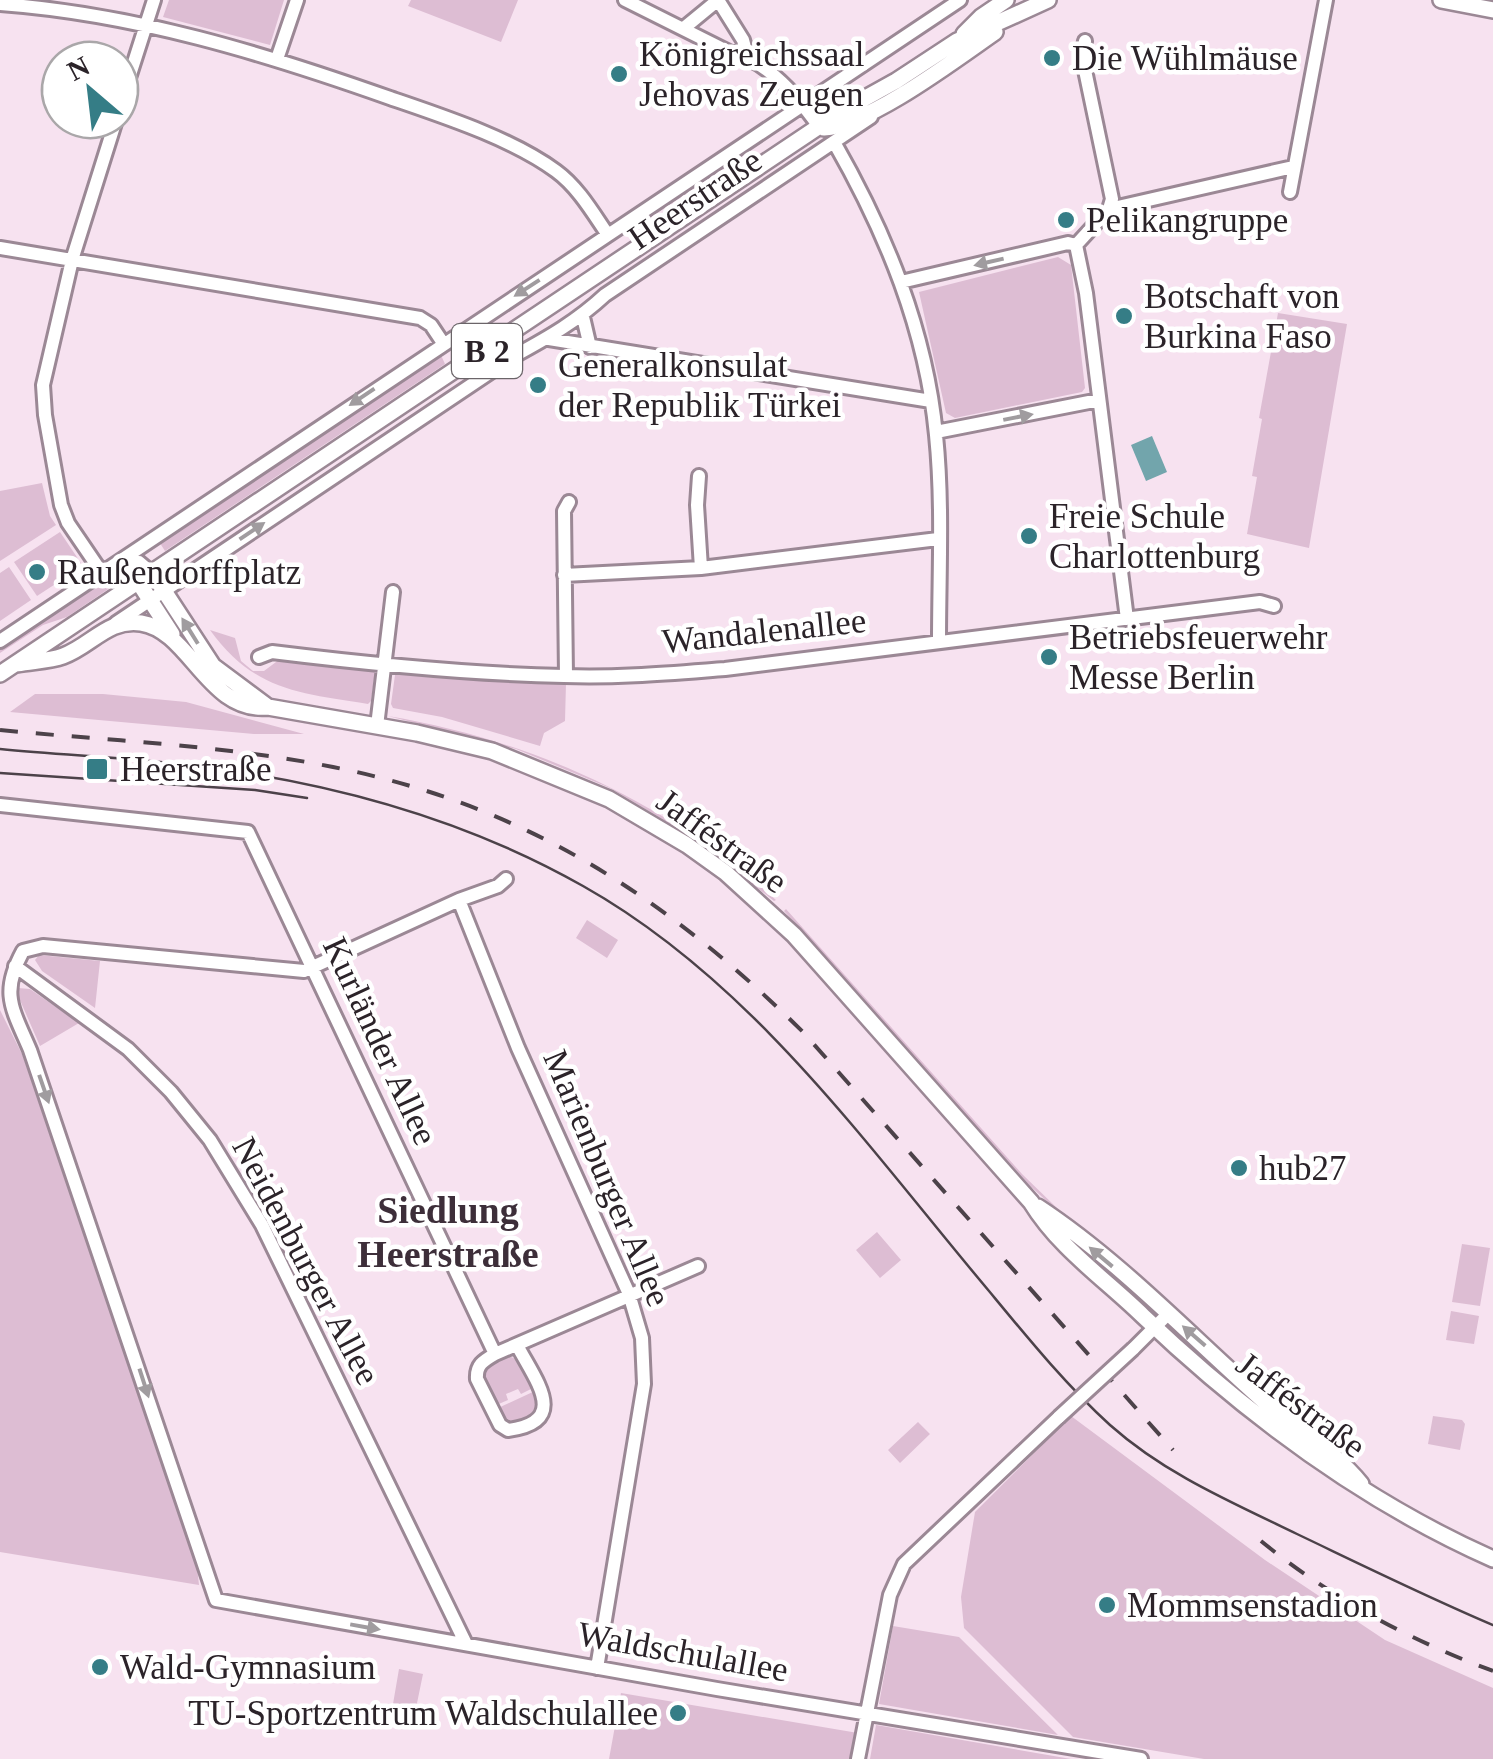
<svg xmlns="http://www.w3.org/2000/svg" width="1493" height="1759" font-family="Georgia,serif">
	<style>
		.green { fill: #ddbdd3 }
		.water { fill: #72a5ac }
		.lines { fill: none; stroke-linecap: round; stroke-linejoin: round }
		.minor-casing { stroke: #9b8895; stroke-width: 18 }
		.major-casing { stroke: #9b8895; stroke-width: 20 }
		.minor { stroke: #fff; stroke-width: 12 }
		.major { stroke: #fff; stroke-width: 15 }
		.tram { stroke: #4c4249; stroke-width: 2.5 }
		.rail { stroke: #4c4249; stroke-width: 4; stroke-dasharray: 18 18; stroke-linecap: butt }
		.minor-bridge-casing { stroke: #9b8895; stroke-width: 18; stroke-linecap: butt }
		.minor-bridge { stroke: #fff; stroke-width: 12 }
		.oneway { fill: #a09c9f }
		.poi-dot { fill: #357d86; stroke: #fff; stroke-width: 4 }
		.labels { text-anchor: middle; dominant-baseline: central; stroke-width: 9; stroke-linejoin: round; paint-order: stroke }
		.shield { fill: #fff; stroke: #6b6569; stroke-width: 2.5 }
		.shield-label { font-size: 32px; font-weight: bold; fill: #2b2329 }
		.poi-label { font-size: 35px; fill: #2b2329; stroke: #fff; text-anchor: start }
		.street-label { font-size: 35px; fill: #2b2329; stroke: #fff }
		.neighbourhood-label { font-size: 38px; font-weight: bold; fill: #3d2e39; stroke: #fff }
	</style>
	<rect width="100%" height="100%" fill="#f7e2f0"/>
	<path class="green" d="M 169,0 L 284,0 L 270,45 L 163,17 Z
		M 411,0 L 518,0 L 501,42 L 408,6 Z
		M 1058,257 L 1071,265 L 1085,388 L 1082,392 L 955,418 L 946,413 L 919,292 Z
		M 1278,313 L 1347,324 L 1309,548 L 1247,534 L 1257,477 L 1252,476 L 1262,419 L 1259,418 Z
		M 440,353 L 445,364 L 165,551 L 158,540 Z
		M 42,483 L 50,516 L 56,525 L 0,561 L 0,491 Z
		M 60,532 L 83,566 L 37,596 L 14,562 Z
		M 9,567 L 31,600 L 0,621 L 0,573 Z
		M 128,568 L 135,571 L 67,617 L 43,625 L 0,653 L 0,649 L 119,570 Z
		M 210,630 L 235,638 L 241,661 L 253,671 L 264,671 L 280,659 L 369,669 L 375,672 L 371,701 L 368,704 C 299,693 254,691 210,630 Z
		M 400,672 L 566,683 L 565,721 L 544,733 L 540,746 L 442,717 L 393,708 L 391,704 L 395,675 Z
		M 35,694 L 103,694 L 186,702 L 304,734 L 254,734 L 10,712 Z
		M 388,716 C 535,741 664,801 776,900 L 774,901 L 694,838 L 610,788 L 516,749 Z
		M 786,909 L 1022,1174 L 1095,1245 L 1029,1185 L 784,911 Z
		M 587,920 L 618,940 L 607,958 L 576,938 Z
		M 39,955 L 100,961 L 95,1008 L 42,971 L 35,960 Z
		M 18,988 L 30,989 L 79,1023 L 40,1046 L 16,991 Z
		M 0,1010 L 23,1056 L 197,1567 L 199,1585 L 0,1552 Z
		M 877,1232 L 901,1260 L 880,1278 L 856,1250 Z
		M 1462,1244 L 1490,1248 L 1480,1306 L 1452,1302 Z
		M 1451,1311 L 1479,1316 L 1474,1344 L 1446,1340 Z
		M 507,1355 L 522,1362 L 535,1387 L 521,1394 L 518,1389 L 506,1394 L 508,1400 L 494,1406 C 487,1390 479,1379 488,1363 Z
		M 537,1390 L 539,1396 L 537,1414 L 513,1425 L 500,1417 L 496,1409 Z
		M 1071,1416 L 1265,1560 L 1385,1640 L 1493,1688 L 1493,1759 L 1204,1759 L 1073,1737 L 964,1628 L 961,1597 L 975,1512 Z
		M 1433,1416 L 1462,1420 L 1465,1424 L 1460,1450 L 1428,1444 Z
		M 918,1422 L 930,1434 L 900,1463 L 888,1450 Z
		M 893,1626 L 959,1637 L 1058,1735 L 879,1704 Z
		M 399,1669 L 423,1674 L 416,1708 L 393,1704 Z
		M 621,1693 L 858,1733 L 853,1759 L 609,1759 Z
		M 876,1725 L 1071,1759 L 870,1759 Z"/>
	<path class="water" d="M 1152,436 L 1167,472 L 1146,481 L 1131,445 Z"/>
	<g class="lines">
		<g class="minor-casing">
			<path id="minor" d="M 625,0 L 729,52 C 766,59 799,98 820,128
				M 718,0 L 743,40 L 747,55
				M 0,4 C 135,14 263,53 390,98 C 442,116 511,138 556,171 C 578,187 593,213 608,235
				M 684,28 L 718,0
				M 277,59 L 297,0
				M 120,106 L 154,0
				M 834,142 C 886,233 926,330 936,435 C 943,504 939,573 939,642
				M 1290,192 L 1326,0
				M 1109,209 L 1293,167
				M 1076,245 L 1086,293 L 1127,619
				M 1076,245 L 1109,209 L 1112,199 L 1082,56 L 1085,41
				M 0,248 L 420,318 L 431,325 L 443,343
				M 901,282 L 1068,243 L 1076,245
				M 583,317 L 590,347
				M 549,339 L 931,401
				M 936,432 L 1099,400
				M 699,476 L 697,505 L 701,568
				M 120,562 L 139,562 L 153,574
				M 102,573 L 68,523 L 61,505 L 45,415 L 43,385 L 72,260 L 116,120
				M 564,575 L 701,568 L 938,539
				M 116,623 L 516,355 C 549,337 577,321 605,295 L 871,117
				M 0,641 L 960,0
				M 259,657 L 272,652 C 369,664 466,674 564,676 C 618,678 672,673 725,669 L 1260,602 L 1274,606
				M 566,676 L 564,511 L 569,502
				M 377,726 L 393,592
				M 0,805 L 248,832 L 495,1354
				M 506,879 L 498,886 L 459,900 L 304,971 L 43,946 L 23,951 C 0,993 12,1008 30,1050 L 216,1600 L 717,1689 L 1141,1759
				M 459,900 L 518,1048 L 629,1294 L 642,1338 L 644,1384 L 597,1668
				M 15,966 L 128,1049 L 171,1092 L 210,1140 L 262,1225 L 466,1644
				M 517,1345 C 535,1380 571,1422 508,1430 L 500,1425 L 477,1379 C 476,1365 483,1361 495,1354 L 698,1266
				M 1133,1349 L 1168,1314
				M 858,1759 L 890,1595 L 904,1564 L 1059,1417"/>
		</g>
		<g class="major-casing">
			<path id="major" d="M 1441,0 L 1493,10
				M 964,34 L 981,17 L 1006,0
				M 824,128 C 869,125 956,59 995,32
				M 153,574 L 213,666 L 268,707
				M 139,583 L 172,634
				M 17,664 C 32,661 49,661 63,656 C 91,646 108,618 141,623 C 190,630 208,713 268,707 L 417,733 L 492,751 L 609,799 L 687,845 L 726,873 L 794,935 L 1031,1202 C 1060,1249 1104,1278 1143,1316 C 1246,1414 1362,1501 1493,1559
				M 0,674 L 842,111 L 896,81 L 957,41 L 1048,0
				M 1038,1207 C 1123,1263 1196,1342 1273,1409 C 1303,1434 1337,1454 1361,1484"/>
		</g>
		<use href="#minor" class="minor"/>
		<use href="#major" class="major"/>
		<path class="tram" d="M 0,749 C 63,755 126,758 189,765 C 325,781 463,818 583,886 C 752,981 867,1146 989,1291 C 1027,1337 1066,1385 1110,1425 C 1165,1474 1231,1502 1297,1534 C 1362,1565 1427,1597 1493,1625
			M 0,773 L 255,790 L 307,798"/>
		<path class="rail" d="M 0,730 C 111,741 224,745 333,767 C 525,805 666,897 803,1032 L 1173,1450
			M 1261,1541 C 1331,1598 1409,1640 1493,1671"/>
		<g class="minor-bridge-casing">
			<path id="minor-bridge" d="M 1059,1417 L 1133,1349"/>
		</g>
		<use href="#minor-bridge" class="minor-bridge"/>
	</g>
	<defs><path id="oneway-solid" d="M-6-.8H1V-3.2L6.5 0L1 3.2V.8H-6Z" transform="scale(2.5)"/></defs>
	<g class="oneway">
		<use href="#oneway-solid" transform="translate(989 262) rotate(167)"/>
		<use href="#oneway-solid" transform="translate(527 288) rotate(147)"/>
		<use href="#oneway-solid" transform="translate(362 397) rotate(146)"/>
		<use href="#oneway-solid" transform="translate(1018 417) rotate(-11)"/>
		<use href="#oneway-solid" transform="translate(252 531) rotate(-34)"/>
		<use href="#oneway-solid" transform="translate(190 631) rotate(-122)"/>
		<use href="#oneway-solid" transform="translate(44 1089) rotate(71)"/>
		<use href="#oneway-solid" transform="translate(1101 1257) rotate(-140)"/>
		<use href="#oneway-solid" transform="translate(1194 1336) rotate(-139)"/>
		<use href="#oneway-solid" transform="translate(144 1383) rotate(72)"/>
		<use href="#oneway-solid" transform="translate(365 1627) rotate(10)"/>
	</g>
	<g class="poi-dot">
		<circle cx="1052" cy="58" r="10"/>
		<circle cx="619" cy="74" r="10"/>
		<circle cx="1066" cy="220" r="10"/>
		<circle cx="1124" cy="316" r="10"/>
		<circle cx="538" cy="385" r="10"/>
		<circle cx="1029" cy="536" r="10"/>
		<circle cx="37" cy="572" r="10"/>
		<circle cx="1049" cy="657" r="10"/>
		<rect x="85" y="757" width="24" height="24" rx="5"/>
		<circle cx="1239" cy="1168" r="10"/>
		<circle cx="1107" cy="1605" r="10"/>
		<circle cx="100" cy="1667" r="10"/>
		<circle cx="678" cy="1713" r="10"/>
	</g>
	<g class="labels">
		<rect class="shield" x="452" y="324" width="70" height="54" rx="8"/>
		<g class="shield-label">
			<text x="487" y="351">B 2</text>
		</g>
		<g class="poi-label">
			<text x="639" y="54">Königreichssaal<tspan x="639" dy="40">Jehovas Zeugen</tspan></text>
			<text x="1072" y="58">Die Wühlmäuse</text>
			<text x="1086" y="220">Pelikangruppe</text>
			<text x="1144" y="296">Botschaft von<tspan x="1144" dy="40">Burkina Faso</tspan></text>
			<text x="558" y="365">Generalkonsulat<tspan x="558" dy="40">der Republik Türkei</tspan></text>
			<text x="1049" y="516">Freie Schule<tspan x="1049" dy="40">Charlottenburg</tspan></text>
			<text x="57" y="572">Raußendorffplatz</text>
			<text x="1069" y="637">Betriebsfeuerwehr<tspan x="1069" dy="40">Messe Berlin</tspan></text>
			<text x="120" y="769">Heerstraße</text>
			<text x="1259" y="1168">hub27</text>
			<text x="1127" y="1605">Mommsenstadion</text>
			<text x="120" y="1667">Wald-Gymnasium</text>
			<text x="658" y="1713" text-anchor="end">TU-Sportzentrum Waldschulallee</text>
		</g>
		<g class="street-label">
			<text transform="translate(695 199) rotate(-34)">Heerstraße</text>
			<text transform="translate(764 631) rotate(-6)">Wandalenallee</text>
			<text transform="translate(722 841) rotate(36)">Jafféstraße</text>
			<text transform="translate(380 1041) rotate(65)">Kurländer Allee</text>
			<text transform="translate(607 1178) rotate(67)">Marienburger Allee</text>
			<text transform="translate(306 1261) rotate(62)">Neidenburger Allee</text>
			<text transform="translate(1301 1405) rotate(37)">Jafféstraße</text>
			<text transform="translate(683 1652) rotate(10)">Waldschulallee</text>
		</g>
		<g class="neighbourhood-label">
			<text x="448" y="1210">Siedlung<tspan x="448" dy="44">Heerstraße</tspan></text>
		</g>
	</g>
	<g transform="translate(90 90) rotate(332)"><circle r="48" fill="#ffffff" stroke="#aaa7a9" stroke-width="2.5"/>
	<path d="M0-8L18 38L0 25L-18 38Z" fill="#357d86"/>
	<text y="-15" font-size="28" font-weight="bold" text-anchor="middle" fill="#2b2329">N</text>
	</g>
</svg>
